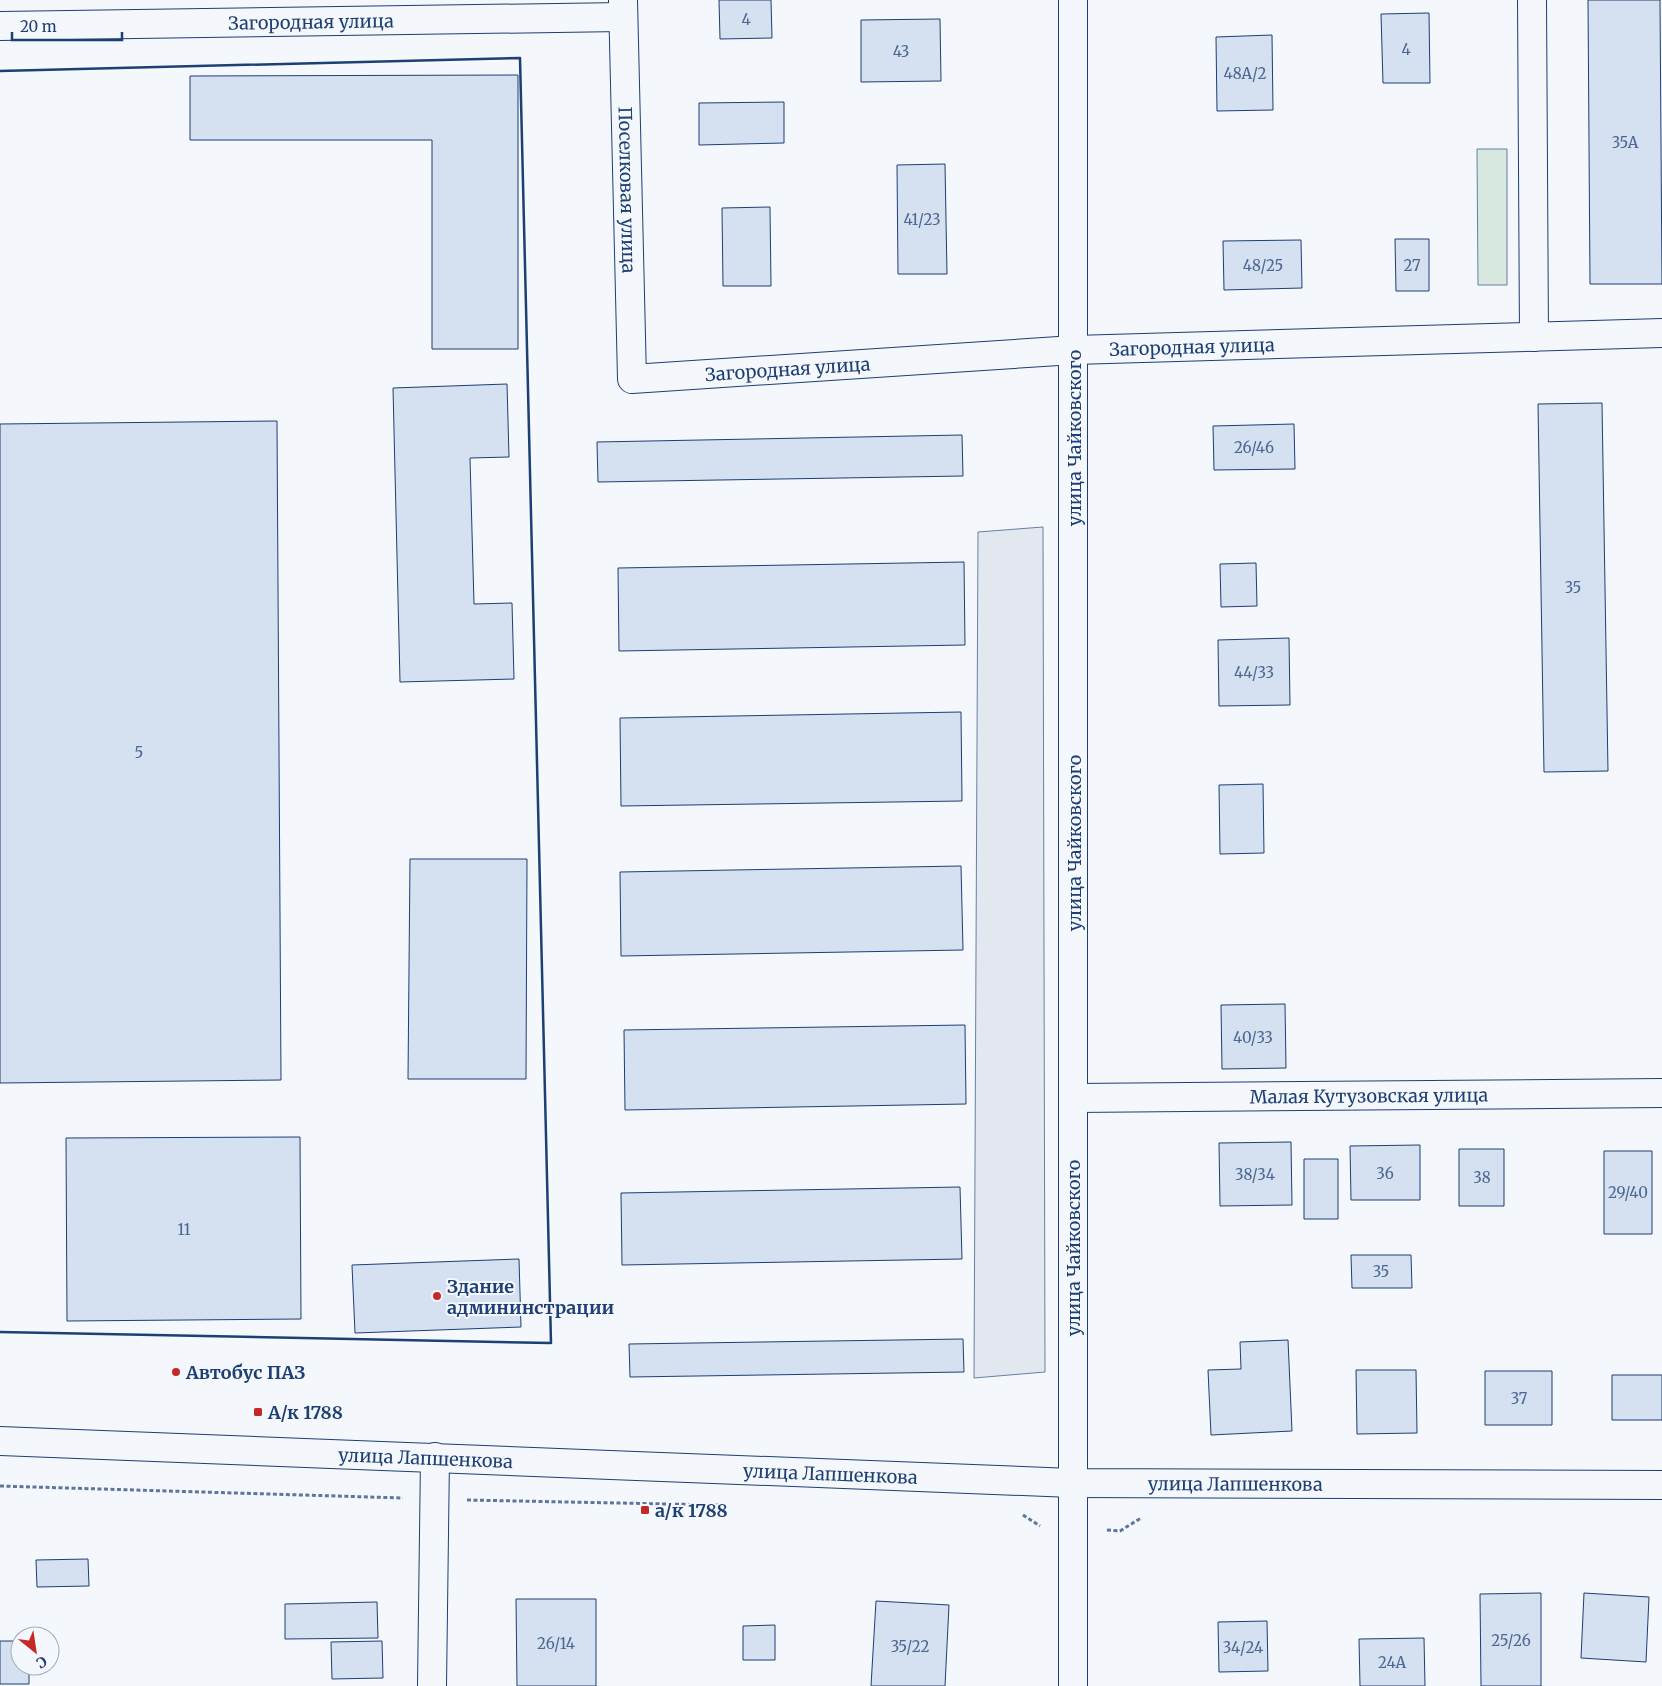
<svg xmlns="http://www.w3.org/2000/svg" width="1662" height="1686" font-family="Merriweather,serif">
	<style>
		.green { fill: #d7e8df; stroke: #687fa3 }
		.parking { fill: #e3e8f0; stroke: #687fa3 }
		.building { fill: #d5e0f0; stroke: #1d3f73 }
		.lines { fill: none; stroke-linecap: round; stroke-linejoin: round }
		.minor-casing { stroke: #1d3f73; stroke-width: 30 }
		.path { stroke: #5e769c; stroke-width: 3; stroke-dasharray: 4 2.5; stroke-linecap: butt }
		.minor { stroke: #f4f7fb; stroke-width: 28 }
		.wall { stroke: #1d3f73; stroke-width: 2.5 }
		.poi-dot { fill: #c62828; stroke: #f4f7fb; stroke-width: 2 }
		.labels { text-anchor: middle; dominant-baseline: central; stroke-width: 4; stroke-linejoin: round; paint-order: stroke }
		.number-label { font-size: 15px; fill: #4b6792 }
		.street-label { font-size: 18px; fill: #1d3f73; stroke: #f4f7fb }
		.poi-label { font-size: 18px; font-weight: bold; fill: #1d3f73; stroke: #f4f7fb; text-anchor: start }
	</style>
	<rect width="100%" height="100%" fill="#f4f7fb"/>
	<path class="green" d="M 1477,149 L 1507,149 L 1507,285 L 1478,285 Z"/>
	<path class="parking" d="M 1043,527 L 1045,1372 L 974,1378 L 978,532 Z"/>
	<path class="building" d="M 719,0 L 771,0 L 772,38 L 720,39 Z
		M 1588,0 L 1660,0 L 1662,284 L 1590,284 Z
		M 1429,13 L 1430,83 L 1383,83 L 1381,14 Z
		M 940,19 L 941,81 L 861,82 L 861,20 Z
		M 1272,35 L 1273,110 L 1217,111 L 1216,37 Z
		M 518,75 L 518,349 L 432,349 L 432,140 L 190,140 L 190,76 Z
		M 784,102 L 784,143 L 699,145 L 699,103 Z
		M 945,164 L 947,274 L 898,274 L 897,165 Z
		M 770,207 L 771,286 L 723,286 L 722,208 Z
		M 1395,239 L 1429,239 L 1429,291 L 1396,291 Z
		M 1301,240 L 1302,288 L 1224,290 L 1223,241 Z
		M 507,384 L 509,457 L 470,458 L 474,604 L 512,603 L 514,679 L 400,682 L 393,388 Z
		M 1602,403 L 1608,771 L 1544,772 L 1538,404 Z
		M 277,421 L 281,1080 L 0,1083 L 0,424 Z
		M 1294,424 L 1295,469 L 1214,470 L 1213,426 Z
		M 962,435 L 963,476 L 598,482 L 597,442 Z
		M 964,562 L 965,645 L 619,651 L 618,568 Z
		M 1256,563 L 1257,606 L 1221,607 L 1220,564 Z
		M 1289,638 L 1290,705 L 1219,706 L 1218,640 Z
		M 961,712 L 962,801 L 621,806 L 620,718 Z
		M 1263,784 L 1264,853 L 1220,854 L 1219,785 Z
		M 410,859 L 527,859 L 526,1079 L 408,1079 Z
		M 961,866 L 963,950 L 621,956 L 620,872 Z
		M 1285,1004 L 1286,1068 L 1222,1069 L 1221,1005 Z
		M 965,1025 L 966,1104 L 625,1110 L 624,1030 Z
		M 300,1137 L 301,1319 L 67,1321 L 66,1138 Z
		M 1291,1142 L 1292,1205 L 1220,1206 L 1219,1143 Z
		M 1420,1145 L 1420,1200 L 1351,1200 L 1350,1146 Z
		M 1459,1149 L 1504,1149 L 1504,1206 L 1459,1206 Z
		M 1604,1151 L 1652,1151 L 1652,1234 L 1604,1234 Z
		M 1304,1159 L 1338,1159 L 1338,1219 L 1304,1219 Z
		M 960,1187 L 962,1259 L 622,1265 L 621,1193 Z
		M 1351,1255 L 1411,1255 L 1412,1288 L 1352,1288 Z
		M 519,1259 L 521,1327 L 355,1333 L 352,1265 Z
		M 963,1339 L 964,1372 L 630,1377 L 629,1344 Z
		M 1288,1340 L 1292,1431 L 1211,1435 L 1208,1370 L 1241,1369 L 1240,1342 Z
		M 1356,1370 L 1416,1370 L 1417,1433 L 1357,1434 Z
		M 1485,1371 L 1552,1371 L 1552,1425 L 1485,1425 Z
		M 1612,1375 L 1662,1375 L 1662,1420 L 1612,1420 Z
		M 88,1559 L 89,1586 L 37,1587 L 36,1560 Z
		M 1541,1593 L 1541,1686 L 1481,1686 L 1480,1594 Z
		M 1584,1593 L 1649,1597 L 1646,1662 L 1581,1658 Z
		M 516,1599 L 596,1599 L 596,1686 L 517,1686 Z
		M 876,1601 L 949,1605 L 945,1686 L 871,1686 Z
		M 377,1602 L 378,1638 L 285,1639 L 285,1604 Z
		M 1267,1621 L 1268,1671 L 1219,1672 L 1218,1622 Z
		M 775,1625 L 775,1660 L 743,1660 L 743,1626 Z
		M 1424,1638 L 1425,1686 L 1360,1686 L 1359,1639 Z
		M 0,1641 L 20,1641 L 20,1666 L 29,1666 L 29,1684 L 0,1684 Z
		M 382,1641 L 383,1678 L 332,1679 L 331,1642 Z"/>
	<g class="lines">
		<g class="minor-casing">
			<g id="minor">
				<path id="s1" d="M 623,0 L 632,379 L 1074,350 L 1662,333"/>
				<path d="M 1532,0 L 1534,337"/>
				<path id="s2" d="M 0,26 L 622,17"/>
				<path id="s3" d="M 1075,1098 L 1662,1093"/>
				<path id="s4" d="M 0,1441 L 1072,1483 L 1662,1485"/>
				<path d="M 432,1686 L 435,1457"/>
				<path d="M 1073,1686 L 1073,0"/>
			</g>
		</g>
		<path class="path" d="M 0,1486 L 403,1498
			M 467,1500 L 718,1505
			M 1023,1515 L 1040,1526
			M 1107,1530 L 1120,1531 L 1141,1518"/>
		<use href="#minor" class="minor"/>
		<path class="wall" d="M 0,71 L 520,58 L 551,1343 L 0,1332"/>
	</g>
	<g class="poi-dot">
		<circle cx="437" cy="1296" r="5"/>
		<circle cx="176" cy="1372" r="5"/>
		<rect x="253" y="1407" width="10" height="10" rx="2.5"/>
		<rect x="640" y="1505" width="10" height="10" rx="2.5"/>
	</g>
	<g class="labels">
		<g class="number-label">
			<text x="746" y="19">4</text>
			<text x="1406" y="49">4</text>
			<text x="901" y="51">43</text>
			<text x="1245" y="73">48А/2</text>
			<text x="1625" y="142">35А</text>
			<text x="922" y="219">41/23</text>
			<text x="1263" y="265">48/25</text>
			<text x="1412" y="265">27</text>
			<text x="1254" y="447">26/46</text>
			<text x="1573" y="587">35</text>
			<text x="1254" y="672">44/33</text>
			<text x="139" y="752">5</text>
			<text x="1253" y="1037">40/33</text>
			<text x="1385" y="1173">36</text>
			<text x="1255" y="1174">38/34</text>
			<text x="1482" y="1177">38</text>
			<text x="1628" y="1192">29/40</text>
			<text x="184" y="1229">11</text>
			<text x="1381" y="1271">35</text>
			<text x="1519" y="1398">37</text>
			<text x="1511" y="1640">25/26</text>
			<text x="556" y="1643">26/14</text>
			<text x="910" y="1646">35/22</text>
			<text x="1243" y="1647">34/24</text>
			<text x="1392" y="1662">24А</text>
		</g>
		<g class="street-label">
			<text stroke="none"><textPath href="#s2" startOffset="311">Загородная улица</textPath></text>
			<text stroke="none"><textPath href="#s1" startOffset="190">Поселковая улица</textPath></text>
			<text stroke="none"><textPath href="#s1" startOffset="940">Загородная улица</textPath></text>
			<text stroke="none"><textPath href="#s1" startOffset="535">Загородная улица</textPath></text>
			<text transform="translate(1074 438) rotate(-90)">улица Чайковского</text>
			<text transform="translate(1074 843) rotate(-90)">улица Чайковского</text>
			<text stroke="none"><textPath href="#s3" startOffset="294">Малая Кутузовская улица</textPath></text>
			<text transform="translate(1073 1248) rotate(-90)">улица Чайковского</text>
			<text stroke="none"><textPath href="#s4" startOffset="426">улица Лапшенкова</textPath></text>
			<text stroke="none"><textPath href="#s4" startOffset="831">улица Лапшенкова</textPath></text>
			<text stroke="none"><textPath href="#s4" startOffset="1236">улица Лапшенкова</textPath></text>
		</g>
		<g class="poi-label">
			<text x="447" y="1286">Здание<tspan x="447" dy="21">админинстрации</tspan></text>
			<text x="186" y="1372">Автобус ПАЗ</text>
			<text x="268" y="1412">А/к 1788</text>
			<text x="655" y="1510">a/к 1788</text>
		</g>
	</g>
	<g transform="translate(35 1651) rotate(150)"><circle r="24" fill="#f4f7fb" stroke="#9eadc5"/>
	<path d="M0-4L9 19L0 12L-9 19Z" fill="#c62828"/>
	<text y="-8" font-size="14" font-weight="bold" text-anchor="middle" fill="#1d3f73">С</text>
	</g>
	<path d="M12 32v8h110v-8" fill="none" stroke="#1d3f73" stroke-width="2.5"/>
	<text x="20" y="32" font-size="15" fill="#1d3f73" stroke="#f4f7fb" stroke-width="4" paint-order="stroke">20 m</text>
</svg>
